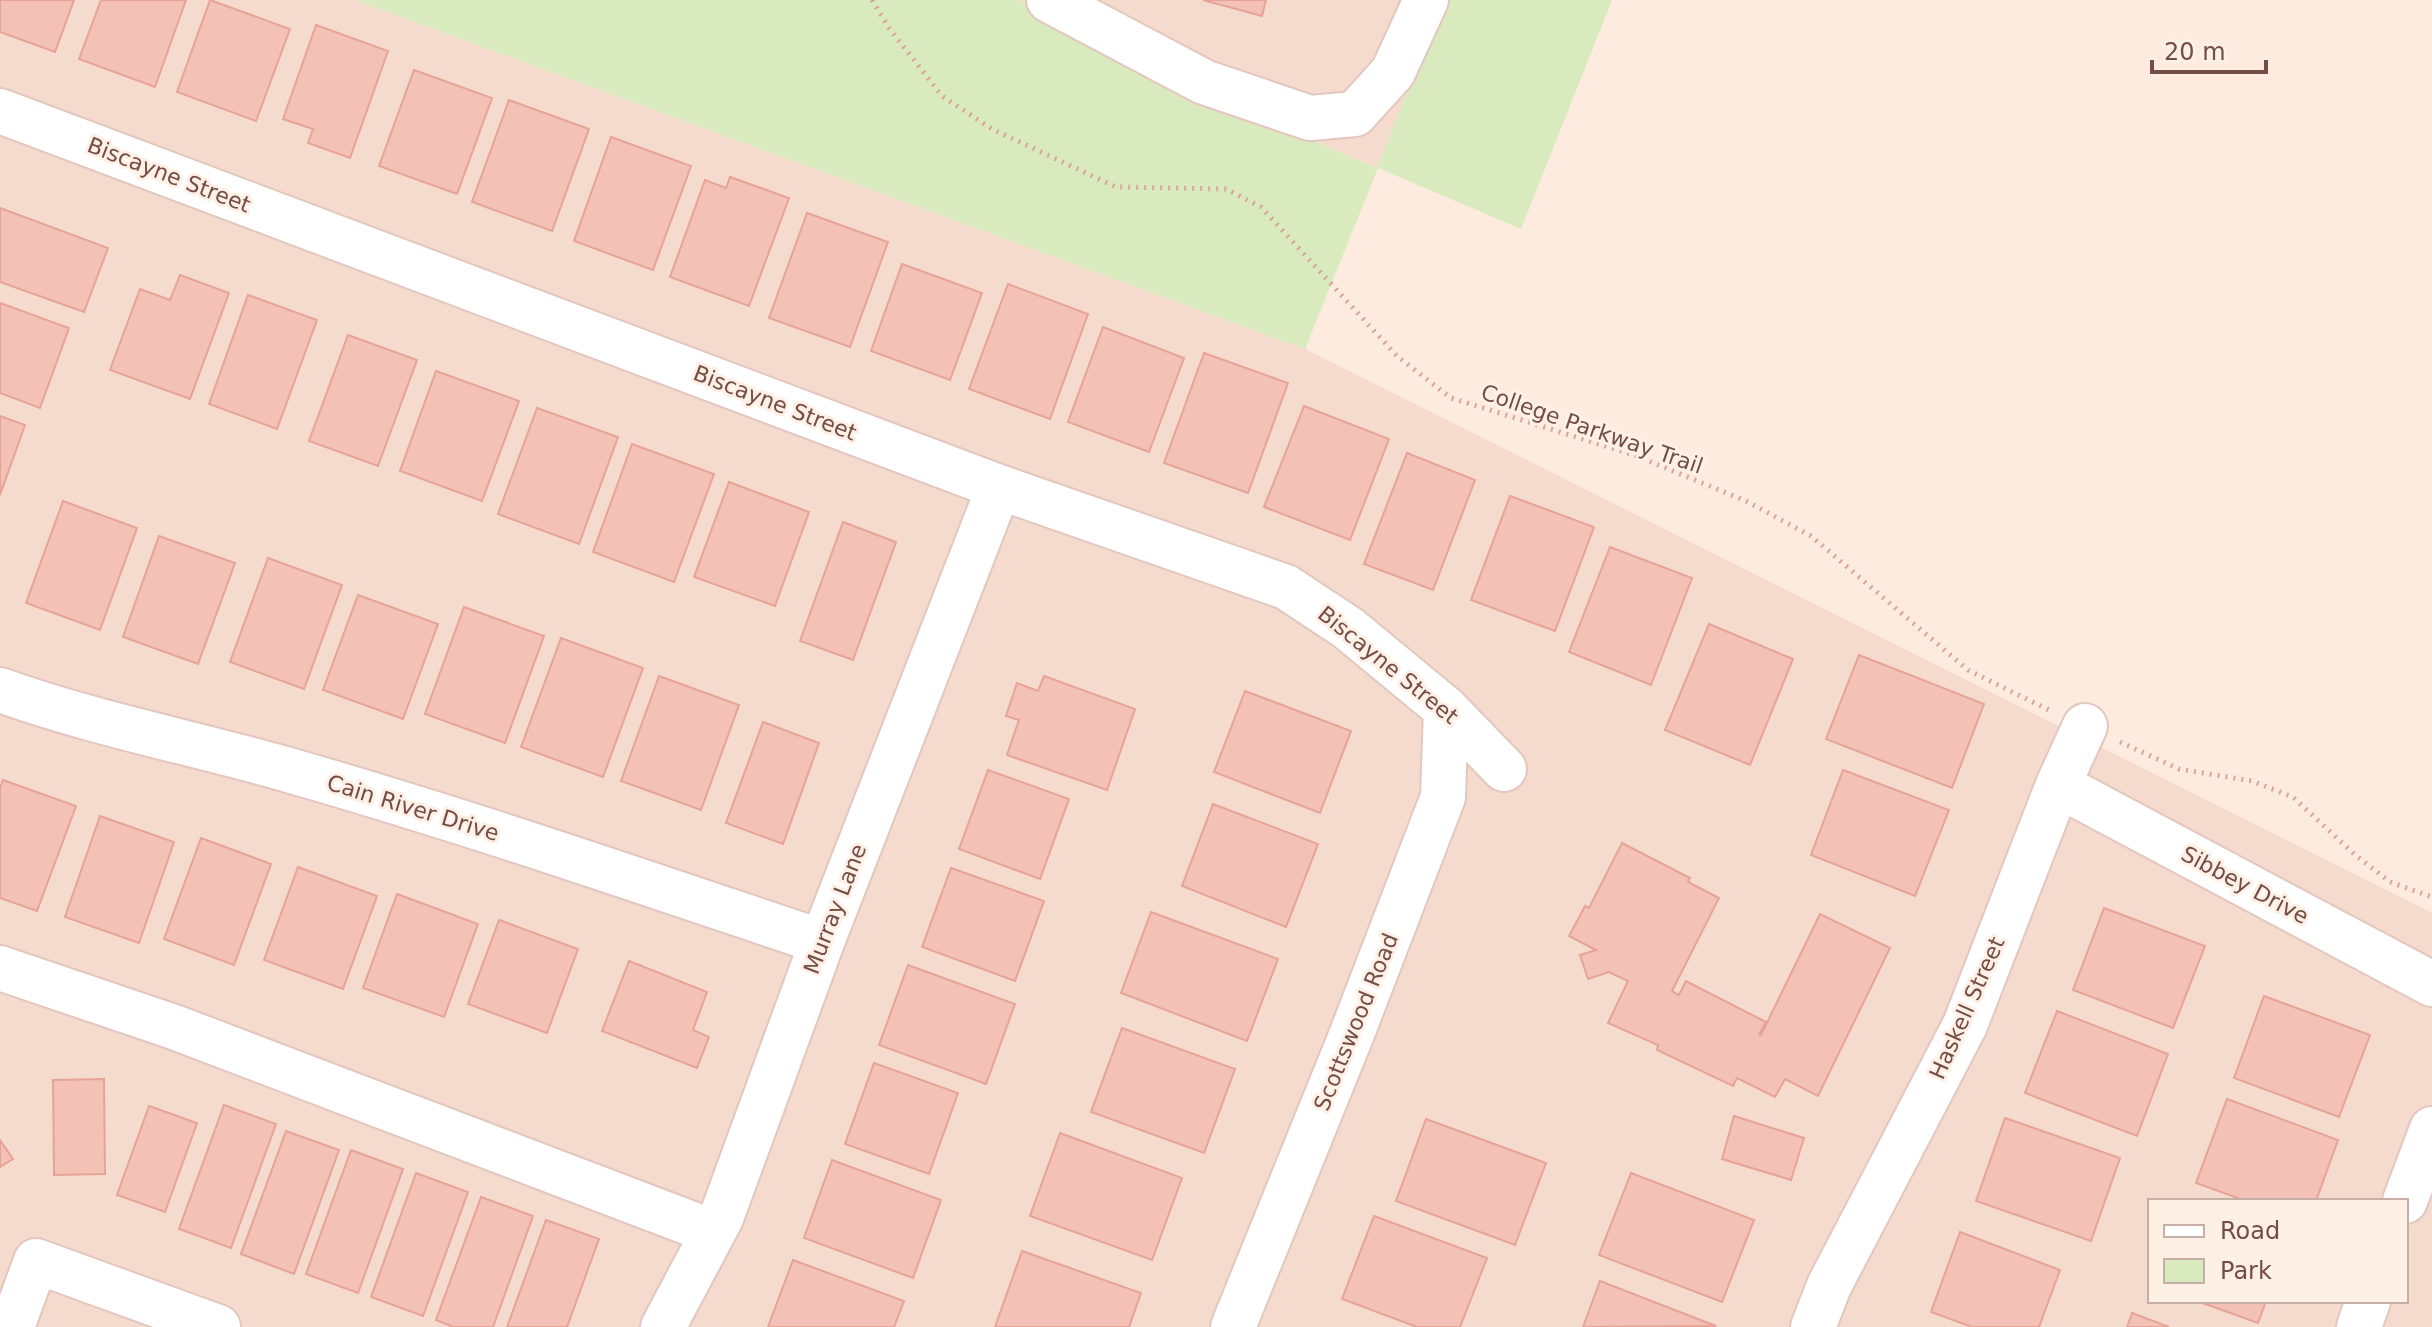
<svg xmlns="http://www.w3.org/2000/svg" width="2432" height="1327" font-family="'DejaVu Sans',sans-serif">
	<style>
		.residential { fill: #f5dbce; fill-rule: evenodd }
		.green { fill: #d9eabe }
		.building { fill: #f3c1b6; stroke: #e6a396; stroke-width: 2 }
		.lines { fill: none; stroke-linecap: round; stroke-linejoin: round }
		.minor-casing { stroke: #e3c7be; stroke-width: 48 }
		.path { stroke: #d7a59a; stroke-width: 5; stroke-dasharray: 2 6; stroke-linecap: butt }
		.minor { stroke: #fff; stroke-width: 44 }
		.labels { text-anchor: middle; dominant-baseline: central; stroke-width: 6; stroke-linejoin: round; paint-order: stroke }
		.street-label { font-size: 22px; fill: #744d46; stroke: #fff0e6 }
	</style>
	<rect width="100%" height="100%" fill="#fdebdf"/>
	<path class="residential" d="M 0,0 L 355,0 L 1305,349 L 2432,913 L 2432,1327 L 0,1327 ZM 2150,1201 L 2406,1201 L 2406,1301 L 2150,1301 Z
		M 1017,0 L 1444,0 L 1378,168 L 1193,89 Z"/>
	<path class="green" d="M 355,0 L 1017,0 L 1193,89 L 1377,168 L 1444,0 L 1612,0 L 1521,229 L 1378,168 L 1305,349 Z"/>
	<path class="building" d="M 0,0 L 74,0 L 55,52 L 0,32 Z
		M 101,0 L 186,0 L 155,87 L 79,59 Z
		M 210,0 L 290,29 L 256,121 L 177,92 Z
		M 1203,0 L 1266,0 L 1262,16 Z
		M 316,25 L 388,51 L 350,158 L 308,143 L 313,129 L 283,119 Z
		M 414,70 L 492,98 L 457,194 L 379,166 Z
		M 509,100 L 589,129 L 552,231 L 472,202 Z
		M 611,137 L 691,166 L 653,270 L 574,241 Z
		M 730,177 L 789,198 L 749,306 L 670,277 L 705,180 L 726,188 Z
		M 0,208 L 108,248 L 84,312 L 0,282 Z
		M 807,213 L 888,242 L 850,347 L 769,318 Z
		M 902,264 L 982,293 L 950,380 L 871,351 Z
		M 180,275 L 229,293 L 190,399 L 110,370 L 140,289 L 170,300 Z
		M 1008,284 L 1088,314 L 1050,419 L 969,389 Z
		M 248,295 L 317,320 L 277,429 L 209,404 Z
		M 0,303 L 69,328 L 40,408 L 0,393 Z
		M 1103,327 L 1184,358 L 1149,452 L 1068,422 Z
		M 348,335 L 417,360 L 378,466 L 309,441 Z
		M 1204,353 L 1288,383 L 1248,493 L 1164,463 Z
		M 436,371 L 519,401 L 482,501 L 400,471 Z
		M 1304,406 L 1389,439 L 1350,540 L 1264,507 Z
		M 537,408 L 618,437 L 579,544 L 498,514 Z
		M 0,416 L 25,425 L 0,495 Z
		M 632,444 L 714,474 L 674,582 L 593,552 Z
		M 1407,453 L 1475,480 L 1433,590 L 1364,564 Z
		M 729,482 L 809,512 L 775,606 L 694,577 Z
		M 1510,496 L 1594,527 L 1555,631 L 1471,600 Z
		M 63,501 L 137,528 L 100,630 L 26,603 Z
		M 843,522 L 896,542 L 853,660 L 800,641 Z
		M 159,536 L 235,563 L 198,664 L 123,637 Z
		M 1610,547 L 1692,578 L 1651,685 L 1569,652 Z
		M 268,558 L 342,585 L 304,689 L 230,662 Z
		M 358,595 L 438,624 L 403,719 L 323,690 Z
		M 464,607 L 544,636 L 505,743 L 425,714 Z
		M 1709,624 L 1793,659 L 1750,765 L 1665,730 Z
		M 561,638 L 643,668 L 603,777 L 521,747 Z
		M 1859,655 L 1984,704 L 1952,788 L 1826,739 Z
		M 659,676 L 739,705 L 701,810 L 621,781 Z
		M 1044,676 L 1135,709 L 1107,790 L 1007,755 L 1019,720 L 1006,716 L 1017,683 L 1038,691 Z
		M 1245,691 L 1351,731 L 1320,813 L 1214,772 Z
		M 763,722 L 819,743 L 783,844 L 726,823 Z
		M 988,770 L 1069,799 L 1040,879 L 959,849 Z
		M 1843,770 L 1949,810 L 1915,896 L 1811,855 Z
		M 3,780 L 76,806 L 37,911 L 0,898 L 0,788 Z
		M 1213,804 L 1318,844 L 1286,927 L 1182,886 Z
		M 100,816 L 174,842 L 139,943 L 65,917 Z
		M 201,838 L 271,864 L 234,965 L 164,939 Z
		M 1622,843 L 1690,878 L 1688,882 L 1719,898 L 1672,991 L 1679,995 L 1686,981 L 1766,1022 L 1759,1034 L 1761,1035 L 1820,914 L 1890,948 L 1818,1096 L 1785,1079 L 1775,1097 L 1737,1078 L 1733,1086 L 1657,1050 L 1658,1045 L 1608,1023 L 1628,981 L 1609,972 L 1588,979 L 1580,955 L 1596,950 L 1569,936 L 1585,906 L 1589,908 Z
		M 298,867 L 377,896 L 343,989 L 264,960 Z
		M 951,868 L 1044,901 L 1015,981 L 922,947 Z
		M 397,894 L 478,924 L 444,1017 L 363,988 Z
		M 2104,908 L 2205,946 L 2173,1028 L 2073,990 Z
		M 1151,912 L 1278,959 L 1247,1041 L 1121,993 Z
		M 499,920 L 578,949 L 547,1033 L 468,1004 Z
		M 629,961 L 707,992 L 693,1030 L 709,1037 L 697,1068 L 602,1031 Z
		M 908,965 L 1015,1004 L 986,1084 L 879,1045 Z
		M 2264,996 L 2370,1035 L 2339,1117 L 2234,1078 Z
		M 2057,1011 L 2168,1054 L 2137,1136 L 2025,1093 Z
		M 1122,1028 L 1235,1069 L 1204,1153 L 1091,1112 Z
		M 874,1063 L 958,1093 L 929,1174 L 845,1144 Z
		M 104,1079 L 105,1174 L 54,1175 L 53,1080 Z
		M 2227,1099 L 2338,1140 L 2316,1201 L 2246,1201 L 2196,1183 Z
		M 224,1105 L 276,1124 L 231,1248 L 179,1229 Z
		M 149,1106 L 197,1123 L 165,1212 L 117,1195 Z
		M 1734,1116 L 1804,1138 L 1791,1180 L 1722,1159 Z
		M 2005,1118 L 2120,1158 L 2091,1241 L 1976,1201 Z
		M 1426,1119 L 1546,1163 L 1515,1245 L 1396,1201 Z
		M 286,1131 L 339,1150 L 294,1274 L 241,1254 Z
		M 1060,1133 L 1182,1178 L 1152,1260 L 1030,1216 Z
		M 0,1140 L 13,1159 L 0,1167 Z
		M 351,1150 L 403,1169 L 358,1293 L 306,1274 Z
		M 832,1160 L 941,1200 L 913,1278 L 804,1238 Z
		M 416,1173 L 468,1192 L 423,1316 L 371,1297 Z
		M 1631,1173 L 1754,1220 L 1722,1302 L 1599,1255 Z
		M 481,1197 L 533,1216 L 493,1327 L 453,1327 L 436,1320 Z
		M 1374,1216 L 1487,1258 L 1460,1327 L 1417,1327 L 1342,1299 Z
		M 546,1220 L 599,1239 L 567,1327 L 507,1327 Z
		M 1960,1232 L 2060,1270 L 2039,1327 L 1972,1327 L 1931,1312 Z
		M 1022,1251 L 1141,1293 L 1129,1327 L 995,1327 Z
		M 793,1260 L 904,1301 L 894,1327 L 768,1327 Z
		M 1600,1281 L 1716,1326 L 1583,1327 Z
		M 2197,1301 L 2266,1301 L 2258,1323 Z
		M 2132,1313 L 2169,1327 L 2127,1327 Z"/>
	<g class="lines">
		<g class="minor-casing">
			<path id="minor" d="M 1049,0 L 1204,82 L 1310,118 L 1355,114 L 1393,72 L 1426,0
				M 0,111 L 999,487 L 1286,587 L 1348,628 L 1446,709 L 1504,769
				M 0,690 C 95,724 195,743 292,771 C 470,822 646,883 822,942
				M 2058,785 L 2432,984
				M 0,968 L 174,1027 L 713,1232
				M 2405,1201 L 2432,1129
				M 12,1327 L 36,1261 L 218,1327
				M 663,1327 L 721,1218 L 822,942 L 999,487
				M 1233,1327 L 1351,1036 L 1443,797 L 1446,709
				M 1813,1327 L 1829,1286 L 1965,1025 L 2058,785 L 2085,726
				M 2359,1327 L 2368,1301"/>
		</g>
		<path class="path" d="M 872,0 L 889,28 L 942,96 L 992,129 L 1116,187 L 1226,189 L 1261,207 L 1397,356 L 1451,398 L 1634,455 L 1746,501 L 1811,536 L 1968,670 L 2049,710
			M 2120,742 L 2179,769 L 2252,781 L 2293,797 L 2353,853 L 2390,882 L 2432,897"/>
		<use href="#minor" class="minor"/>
	</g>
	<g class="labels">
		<g class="street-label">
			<text transform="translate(169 175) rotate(21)">Biscayne Street</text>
			<text transform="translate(775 403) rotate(21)">Biscayne Street</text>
			<text transform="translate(1592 429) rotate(19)">College Parkway Trail</text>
			<text transform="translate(1388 665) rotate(39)">Biscayne Street</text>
			<text transform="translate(413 808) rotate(17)">Cain River Drive</text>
			<text transform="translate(2245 885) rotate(28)">Sibbey Drive</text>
			<text transform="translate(835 909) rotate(-69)">Murray Lane</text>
			<text transform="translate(1967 1008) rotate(-66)">Haskell Street</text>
			<text transform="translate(1356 1022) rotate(-68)">Scottswood Road</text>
		</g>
	</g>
	<rect x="2148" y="1199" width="260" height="104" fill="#fff0e6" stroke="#c7afa6" stroke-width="2"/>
	<rect x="2164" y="1225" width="40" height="12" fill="#ffffff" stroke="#c7afa6" stroke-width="2"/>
	<text x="2220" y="1239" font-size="24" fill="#744d46">Road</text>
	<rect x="2164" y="1259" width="40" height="24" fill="#d9eabe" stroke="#c7afa6" stroke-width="2"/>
	<text x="2220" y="1279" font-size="24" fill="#744d46">Park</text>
	<path d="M2152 60v12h114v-12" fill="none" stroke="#744d46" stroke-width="4"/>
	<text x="2164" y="60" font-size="24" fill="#744d46" stroke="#fff0e6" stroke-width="6" paint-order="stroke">20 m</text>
</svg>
